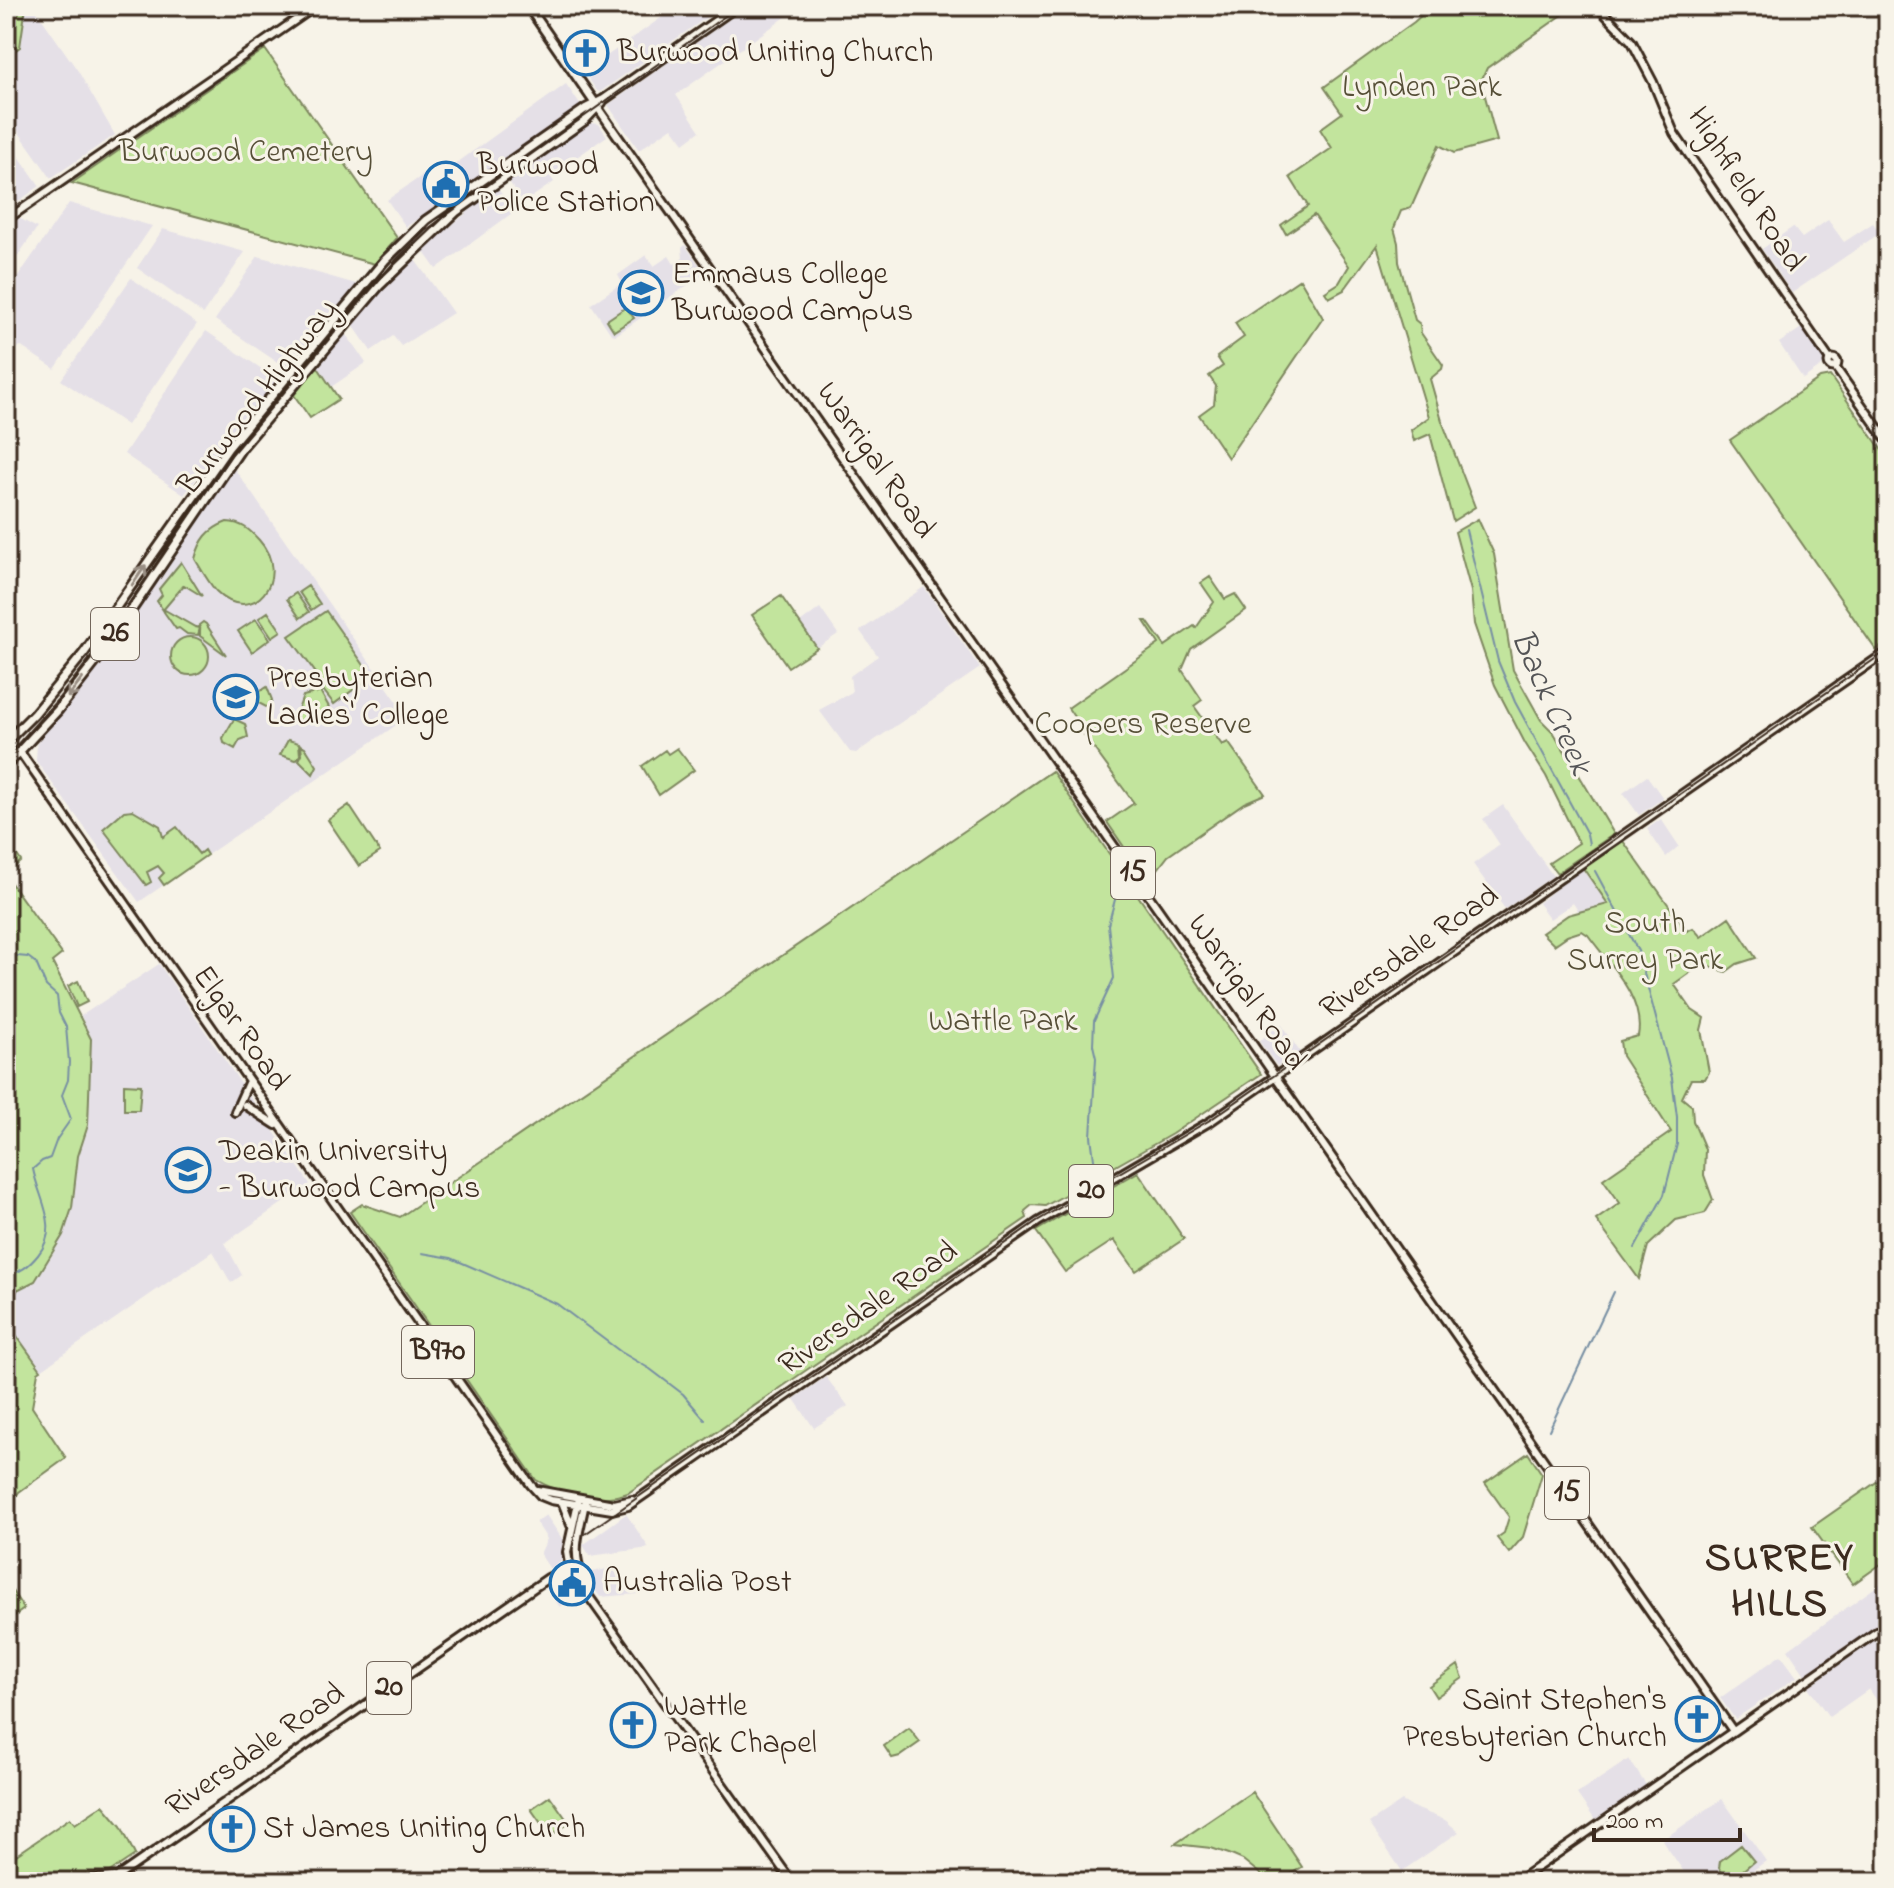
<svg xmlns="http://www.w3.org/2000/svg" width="1894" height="1888" font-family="'Indie Flower',sans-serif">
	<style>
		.built { fill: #e5e0e7 }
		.green { fill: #c2e49d; stroke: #7e875e; stroke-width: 2 }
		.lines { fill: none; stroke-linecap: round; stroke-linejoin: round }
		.stream { stroke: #778fa3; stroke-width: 2 }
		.major-casing { stroke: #3b2a1e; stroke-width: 12 }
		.highway-casing { stroke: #3b2a1e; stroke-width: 13 }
		.major { stroke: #f7f3e8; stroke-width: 6 }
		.highway { stroke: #f7f3e8; stroke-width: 7 }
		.tram { stroke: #3b2a1e; stroke-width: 2 }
		.oneway { stroke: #998e83 }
		.labels { text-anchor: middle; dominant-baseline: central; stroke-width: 6; stroke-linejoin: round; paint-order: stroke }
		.shield { fill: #f7f3e8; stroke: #73665b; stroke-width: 2 }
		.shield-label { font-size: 30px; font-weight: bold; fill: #3b2a1e }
		.poi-label { font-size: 32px; fill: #3b2a1e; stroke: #f7f3e8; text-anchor: start }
		.park-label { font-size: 32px; fill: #564f37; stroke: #f7f3e8 }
		.street-label { font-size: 32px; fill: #3b2a1e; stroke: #f7f3e8 }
		.water-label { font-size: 34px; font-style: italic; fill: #545456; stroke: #f7f3e8 }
		.district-label { font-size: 40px; font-weight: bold; letter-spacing: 2px; fill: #3b2a1e; stroke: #f7f3e8 }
	</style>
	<rect width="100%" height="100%" fill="#f7f3e8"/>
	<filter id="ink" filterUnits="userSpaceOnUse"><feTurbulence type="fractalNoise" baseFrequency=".0125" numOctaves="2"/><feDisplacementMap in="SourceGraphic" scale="16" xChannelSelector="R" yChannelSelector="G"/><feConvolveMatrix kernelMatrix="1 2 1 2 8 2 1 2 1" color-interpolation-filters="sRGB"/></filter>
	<g filter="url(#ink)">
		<path class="built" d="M 26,6 L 33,6 L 78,71 L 115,135 L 51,178 L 6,114 L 6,57 L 20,47 Z
			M 678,6 L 723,6 L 600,92 L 597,91 L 584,72 Z
			M 748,6 L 801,6 L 676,95 L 700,131 L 684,143 L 672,127 L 639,150 L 608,105 Z
			M 566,84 L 581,106 L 468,185 L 454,165 Z
			M 591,123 L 599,124 L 607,136 L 550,176 L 554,182 L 523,203 L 508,180 Z
			M 6,138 L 40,186 L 6,210 Z
			M 439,164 L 458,191 L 406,227 L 387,200 Z
			M 497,188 L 515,211 L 436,269 L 424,252 L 424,248 Z
			M 69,203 L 152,226 L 55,369 L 20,346 L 17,349 L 6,342 L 6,294 Z
			M 19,218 L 37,228 L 6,273 L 6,227 Z
			M 1828,220 L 1844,242 L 1873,223 L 1880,233 L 1792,293 L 1762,249 L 1793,227 L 1802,238 Z
			M 163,229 L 245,252 L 203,314 L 137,268 Z
			M 685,245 L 705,273 L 616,335 L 611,334 L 591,304 L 622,283 L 618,275 L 646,255 L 654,266 L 669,256 L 674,264 L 683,258 L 682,248 Z
			M 258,256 L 356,284 L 357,286 L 290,367 L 286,368 L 215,320 Z
			M 413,257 L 453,313 L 401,346 L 393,336 L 371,351 L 353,325 Z
			M 131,278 L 197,324 L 127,425 L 61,380 Z
			M 1803,327 L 1826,363 L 1803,379 L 1779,343 Z
			M 206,331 L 278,380 L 230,435 L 184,495 L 124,454 Z
			M 346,334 L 366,363 L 331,387 L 317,366 Z
			M 234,468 L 408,717 L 139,902 L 36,761 L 37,743 L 103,663 Z
			M 924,587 L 980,668 L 856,753 L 850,752 L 819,710 L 852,692 L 850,676 L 878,656 L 860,631 Z
			M 820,608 L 838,634 L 817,648 L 800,623 Z
			M 1647,776 L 1663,798 L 1639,815 L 1623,793 Z
			M 1503,805 L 1553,876 L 1505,909 L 1473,864 L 1500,845 L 1483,819 Z
			M 1661,819 L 1679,846 L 1666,857 L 1647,829 Z
			M 1582,869 L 1611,909 L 1582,917 L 1573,903 L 1550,919 L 1538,903 Z
			M 159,964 L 310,1184 L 225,1243 L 242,1275 L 231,1283 L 213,1251 L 41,1370 L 7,1322 L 17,1290 L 35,1281 L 51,1257 L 63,1235 L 72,1208 L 78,1156 L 88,1125 L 91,1039 L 81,1016 Z
			M 1281,1024 L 1300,1052 L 1277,1066 L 1259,1041 Z
			M 6,1106 L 13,1106 L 12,1134 L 6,1167 Z
			M 826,1377 L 848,1406 L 814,1428 L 794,1399 Z
			M 626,1514 L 649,1548 L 590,1556 L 583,1545 Z
			M 546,1515 L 563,1540 L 561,1562 L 550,1569 L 540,1554 L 547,1539 L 536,1522 Z
			M 618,1567 L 637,1594 L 600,1597 L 586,1577 L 586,1573 Z
			M 566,1574 L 580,1593 L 560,1607 L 546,1588 Z
			M 1888,1578 L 1888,1646 L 1878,1631 L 1808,1679 L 1788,1650 Z
			M 1875,1640 L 1888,1658 L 1888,1708 L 1880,1705 L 1869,1689 L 1829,1717 L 1808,1687 Z
			M 1781,1655 L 1797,1677 L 1735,1719 L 1720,1698 Z
			M 1629,1759 L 1646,1785 L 1595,1820 L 1577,1794 Z
			M 1722,1799 L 1766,1861 L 1737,1882 L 1691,1882 L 1662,1840 Z
			M 1402,1801 L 1410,1806 L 1445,1820 L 1459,1832 L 1402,1871 L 1369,1823 Z"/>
		<path class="green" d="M 6,6 L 26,6 L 20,47 L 6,57 Z
			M 1432,6 L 1575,6 L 1487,68 L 1481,81 L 1497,141 L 1454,153 L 1439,145 L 1411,208 L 1401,211 L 1394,228 L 1398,243 L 1399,262 L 1415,320 L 1420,324 L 1421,333 L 1443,365 L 1442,369 L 1430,379 L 1442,421 L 1475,507 L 1453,521 L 1430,434 L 1414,441 L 1411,430 L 1429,417 L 1377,245 L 1344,290 L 1329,298 L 1325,292 L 1339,283 L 1349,266 L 1314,215 L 1286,234 L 1281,225 L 1308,206 L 1290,177 L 1332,148 L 1320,129 L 1342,113 L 1324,87 L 1414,22 Z
			M 265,49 L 397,238 L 375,264 L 72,183 Z
			M 1300,279 L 1323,318 L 1228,458 L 1199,415 L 1214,404 L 1216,386 L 1209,376 L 1223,366 L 1217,357 L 1244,337 L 1235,323 Z
			M 626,307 L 634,318 L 614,331 L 607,320 Z
			M 317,366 L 339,399 L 310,418 L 294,395 Z
			M 1830,376 L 1888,459 L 1888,642 L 1876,650 L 1730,440 L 1820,378 Z
			M 1478,519 L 1494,554 L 1513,670 L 1541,720 L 1554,733 L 1614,834 L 1557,873 L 1549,863 L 1579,843 L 1546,776 L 1525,743 L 1495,685 L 1474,624 L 1471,591 L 1455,532 Z
			M 227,522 C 242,523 249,529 259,540 C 293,578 252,628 216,591 C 208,582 201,569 195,559 C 200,540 208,529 227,522 Z
			M 181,562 L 202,596 L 184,585 L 163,610 L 157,601 L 162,595 L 159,589 Z
			M 1210,577 L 1225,599 L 1235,594 L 1246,610 L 1191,649 L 1182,670 L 1202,700 L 1194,706 L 1222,745 L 1228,742 L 1265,794 L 1244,803 L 1168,856 L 1148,882 L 1107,822 L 1134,803 L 1084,735 L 1085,733 L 1068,708 L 1159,644 L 1144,621 L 1147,621 L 1165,646 L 1194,626 L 1196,628 L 1214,602 L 1201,583 Z
			M 308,586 L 320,604 L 311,610 L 299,592 Z
			M 296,593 L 309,612 L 300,618 L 287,599 Z
			M 781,596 L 817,648 L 788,667 L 752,615 Z
			M 165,610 L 195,627 L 200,628 L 199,625 L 203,622 L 206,624 L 226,655 L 200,636 L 200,628 L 198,635 L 187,634 L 179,628 L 176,629 L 164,612 Z
			M 326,611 L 368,671 L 369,678 L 334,704 L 317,682 L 320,679 L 289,636 Z
			M 268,612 L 281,631 L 272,637 L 259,618 Z
			M 256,619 L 270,639 L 252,652 L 238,631 Z
			M171 656a19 19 0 1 1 38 0a19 19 0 1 1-38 0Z
			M 267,687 L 272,700 L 268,708 L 253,700 L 247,704 L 244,702 Z
			M 315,690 L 317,693 L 320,691 L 329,707 L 309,721 L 294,721 L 303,696 L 311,694 Z
			M 234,719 L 245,724 L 248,737 L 240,740 L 235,749 L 224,743 L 223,738 Z
			M 288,740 L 299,743 L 300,755 L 296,760 L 280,755 Z
			M 301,745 L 305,747 L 317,766 L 313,774 L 299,760 L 302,754 Z
			M 677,748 L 694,770 L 659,795 L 642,766 L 665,750 L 668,754 Z
			M 1052,771 L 1261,1074 L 1172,1134 L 1045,1206 L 1032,1205 L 1025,1211 L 1027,1218 L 628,1493 C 601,1503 560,1494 536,1480 L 350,1212 L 362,1204 L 400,1217 Z
			M 349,805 L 380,852 L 359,866 L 328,820 Z
			M 133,810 L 160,826 L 163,837 L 177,827 L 199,854 L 204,850 L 207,855 L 164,885 L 159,878 L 164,873 L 158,866 L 147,872 L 151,882 L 146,885 L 103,829 L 124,811 Z
			M 6,839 L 21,861 L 12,869 L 8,879 L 62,954 L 52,962 L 91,1039 L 88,1125 L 78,1156 L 72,1208 L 63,1235 L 35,1281 L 17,1290 L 7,1322 L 41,1370 L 38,1372 L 32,1407 L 66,1458 L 19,1492 L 6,1511 L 6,1211 L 11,1207 C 13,1195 5,1183 6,1170 C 7,1149 12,1128 13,1106 L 6,1106 Z
			M 1623,841 L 1687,931 L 1693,928 L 1701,937 L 1729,917 L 1756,958 L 1737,964 L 1726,972 L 1702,964 L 1674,984 L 1692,1010 L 1704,1018 L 1701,1030 L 1709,1072 L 1705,1079 L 1691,1079 L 1682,1098 L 1692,1106 L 1693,1121 L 1705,1149 L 1704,1175 L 1713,1200 L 1705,1213 L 1676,1220 L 1648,1246 L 1639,1279 L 1596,1220 L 1620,1203 L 1603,1179 L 1671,1132 L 1622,1056 L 1620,1041 L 1638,1036 C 1645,998 1609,964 1588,935 L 1582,931 L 1567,936 L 1554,945 L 1542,933 L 1568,915 L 1608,904 L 1583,868 Z
			M 78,981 L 87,1002 L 77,1007 L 68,986 Z
			M 124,1084 L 141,1085 L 139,1110 L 124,1110 Z
			M 1138,1172 L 1184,1239 L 1136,1271 L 1114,1240 L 1065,1272 L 1036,1231 Z
			M 1528,1453 L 1542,1474 L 1523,1537 L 1509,1553 L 1497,1538 L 1504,1533 L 1509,1517 L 1485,1483 Z
			M 1888,1474 L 1888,1559 L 1853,1584 L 1812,1527 Z
			M 6,1582 L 24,1609 L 6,1622 Z
			M 1458,1665 L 1463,1678 L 1436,1697 L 1429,1686 Z
			M 909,1728 L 920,1742 L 900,1756 L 892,1758 L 884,1746 Z
			M 1252,1792 L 1302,1867 L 1278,1882 L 1270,1882 L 1243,1860 L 1229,1854 L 1211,1848 L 1175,1844 Z
			M 550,1796 L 569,1823 L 550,1836 L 531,1809 Z
			M 103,1805 L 121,1826 L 135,1855 L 108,1873 L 6,1877 L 6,1862 L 70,1818 L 75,1824 Z
			M 1741,1845 L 1754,1861 L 1729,1882 L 1719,1868 L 1720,1861 Z"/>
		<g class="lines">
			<path class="stream" d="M 1466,530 L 1498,661 L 1515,702 L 1587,834 L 1589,844
				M 1595,871 L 1638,951 L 1672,1078 L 1677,1117 L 1677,1144 L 1664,1195 L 1635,1248
				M 6,942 L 17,956 L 28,957 L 36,963 L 46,986 L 57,996 L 59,1013 L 66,1027 L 69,1062 L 68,1080 L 62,1095 L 71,1119 L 57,1139 L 50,1158 L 42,1161 L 33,1169 C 39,1200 61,1227 38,1255 C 29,1266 20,1273 6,1275
				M 1095,1167 L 1091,1136 L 1096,1058 L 1093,1045 L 1094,1021 L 1114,978 L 1108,925 L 1121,878
				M 422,1253 L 451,1258 L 557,1304 L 621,1352 L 650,1369 L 683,1394 L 705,1420
				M 1549,1430 L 1614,1292"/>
			<g class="major-casing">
				<path id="major" d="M 1597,6 L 1632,42 L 1653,82 L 1674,133 L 1830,360
					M 598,108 L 1733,1731
					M 6,220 L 316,6
					M1828.5 363a4.5 4.5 0 1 1 9 0a4.5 4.5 0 1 1-9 0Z
					M 1835,367 L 1888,442
					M 20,752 L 531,1485 L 541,1496 L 551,1500 L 612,1510 L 628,1506 L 1038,1222 L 1211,1121 L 1888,651
					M 245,1105 L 276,1125
					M 235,1112 L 248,1083
					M 537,1490 L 614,1504 L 632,1500
					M 579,1498 L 567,1552 L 570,1570 L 792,1882
					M 562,1502 L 571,1525
					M 584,1585 C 571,1548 578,1539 585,1503
					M 1878,1631 L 1888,1646
					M 66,1881 L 114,1877
					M 53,1882 L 70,1882
					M 110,1882 L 548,1578 L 576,1565
					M 1516,1882 L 1888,1624"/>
			</g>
			<g class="highway-casing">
				<path id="highway" d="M 528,6 L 597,106
					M 6,742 L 34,714 L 84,653 L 228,448 L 385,260 L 426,220 L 585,109 L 603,100 L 737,6
					M 6,766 L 58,710 L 101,655 L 242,447 L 379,286 L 456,212 L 584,121 L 602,102"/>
			</g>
			<use href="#major" class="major"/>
			<use href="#highway" class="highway"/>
			<path class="tram" d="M 6,757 L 58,699 L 98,648 L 232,454 L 396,260 L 425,231 L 470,198 L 739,6
				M 585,1534 L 1037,1221 L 1210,1120 L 1888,650"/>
		</g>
		<defs><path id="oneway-shaft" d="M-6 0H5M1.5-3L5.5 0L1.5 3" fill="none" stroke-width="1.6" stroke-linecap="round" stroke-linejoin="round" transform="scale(2)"/></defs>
		<g class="oneway">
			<use href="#oneway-shaft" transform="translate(139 575) rotate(-56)"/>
			<use href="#oneway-shaft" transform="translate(75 688) rotate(128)"/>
		</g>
	</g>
	<defs>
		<g id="church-ring" transform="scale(2.3)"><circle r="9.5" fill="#f7f3e8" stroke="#1f6fb2" stroke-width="1.5"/><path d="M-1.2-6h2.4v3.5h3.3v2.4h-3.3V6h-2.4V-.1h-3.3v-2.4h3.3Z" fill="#1f6fb2"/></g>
		<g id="civic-ring" transform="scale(2.3)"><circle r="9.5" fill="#f7f3e8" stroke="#1f6fb2" stroke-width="1.5"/><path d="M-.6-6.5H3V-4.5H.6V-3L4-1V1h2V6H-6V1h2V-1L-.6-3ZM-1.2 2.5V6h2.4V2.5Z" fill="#1f6fb2"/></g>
		<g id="school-ring" transform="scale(2.3)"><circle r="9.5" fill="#f7f3e8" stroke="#1f6fb2" stroke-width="1.5"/><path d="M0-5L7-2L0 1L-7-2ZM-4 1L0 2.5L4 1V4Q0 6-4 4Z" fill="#1f6fb2"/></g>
		<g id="university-ring" transform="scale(2.3)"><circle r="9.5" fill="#f7f3e8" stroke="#1f6fb2" stroke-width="1.5"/><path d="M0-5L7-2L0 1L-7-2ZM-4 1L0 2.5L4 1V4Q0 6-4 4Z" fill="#1f6fb2"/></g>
	</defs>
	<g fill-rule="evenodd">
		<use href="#church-ring" x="586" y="53"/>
		<use href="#civic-ring" x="446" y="184"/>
		<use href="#school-ring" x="641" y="293"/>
		<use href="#school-ring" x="236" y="697"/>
		<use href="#university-ring" x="188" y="1170"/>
		<use href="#civic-ring" x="572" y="1583"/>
		<use href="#church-ring" x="1698" y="1719"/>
		<use href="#church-ring" x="633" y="1725"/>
		<use href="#church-ring" x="232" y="1829"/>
	</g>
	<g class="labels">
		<g class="shield">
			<rect x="91" y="608" width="48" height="52" rx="6"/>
			<rect x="1111" y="847" width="44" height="52" rx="6"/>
			<rect x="1069" y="1165" width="44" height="52" rx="6"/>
			<rect x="402" y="1326" width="72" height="52" rx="6"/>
			<rect x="1545" y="1467" width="44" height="52" rx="6"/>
			<rect x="367" y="1662" width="44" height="52" rx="6"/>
		</g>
		<g class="shield-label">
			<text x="115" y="634">26</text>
			<text x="1133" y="873">15</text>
			<text x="1091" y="1191">20</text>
			<text x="438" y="1352">B970</text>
			<text x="1567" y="1493">15</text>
			<text x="389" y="1688">20</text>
		</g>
		<g class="poi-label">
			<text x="617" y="53">Burwood Uniting Church</text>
			<text x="477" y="166">Burwood<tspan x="477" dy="37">Police Station</tspan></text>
			<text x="672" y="275">Emmaus College<tspan x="672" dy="37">Burwood Campus</tspan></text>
			<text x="267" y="679">Presbyterian<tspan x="267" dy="37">Ladies' College</tspan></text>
			<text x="219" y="1152">Deakin University<tspan x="219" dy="37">- Burwood Campus</tspan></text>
			<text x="603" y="1583">Australia Post</text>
			<text x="1667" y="1701" text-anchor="end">Saint Stephen's<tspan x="1667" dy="37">Presbyterian Church</tspan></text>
			<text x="664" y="1707">Wattle<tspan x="664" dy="37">Park Chapel</tspan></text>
			<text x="263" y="1829">St James Uniting Church</text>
		</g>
		<g class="park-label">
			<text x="1422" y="88">Lynden Park</text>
			<text x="246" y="153">Burwood Cemetery</text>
			<text x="1143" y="725">Coopers Reserve</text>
			<text x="1645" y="924">South<tspan x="1645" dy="37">Surrey Park</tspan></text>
			<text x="1003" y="1022">Wattle Park</text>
		</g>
		<g class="street-label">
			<text transform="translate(1745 190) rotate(57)">Highfield Road</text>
			<text transform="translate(259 398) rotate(-52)">Burwood Highway</text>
			<text transform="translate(875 461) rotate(55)">Warrigal Road</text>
			<text transform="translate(1410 953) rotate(-35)">Riversdale Road</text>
			<text transform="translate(1246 993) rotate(55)">Warrigal Road</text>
			<text transform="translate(240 1029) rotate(55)">Elgar Road</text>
			<text transform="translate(869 1309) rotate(-35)">Riversdale Road</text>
			<text transform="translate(256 1751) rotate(-35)">Riversdale Road</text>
		</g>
		<g class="water-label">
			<text transform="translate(1550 703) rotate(66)">Back Creek</text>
		</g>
		<g class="district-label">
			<text x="1780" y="1559">SURREY<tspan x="1780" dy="46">HILLS</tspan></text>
		</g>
	</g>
	<rect width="1894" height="1888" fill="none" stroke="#f7f3e8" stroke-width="32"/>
	<rect x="16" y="16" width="1862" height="1856" fill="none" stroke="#3b2a1e" stroke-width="3" filter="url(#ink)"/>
	<path d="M1594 1828v12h146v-12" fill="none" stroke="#3b2a1e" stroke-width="4"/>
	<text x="1606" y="1828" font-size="24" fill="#3b2a1e" stroke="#f7f3e8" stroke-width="6" paint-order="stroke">200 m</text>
</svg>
